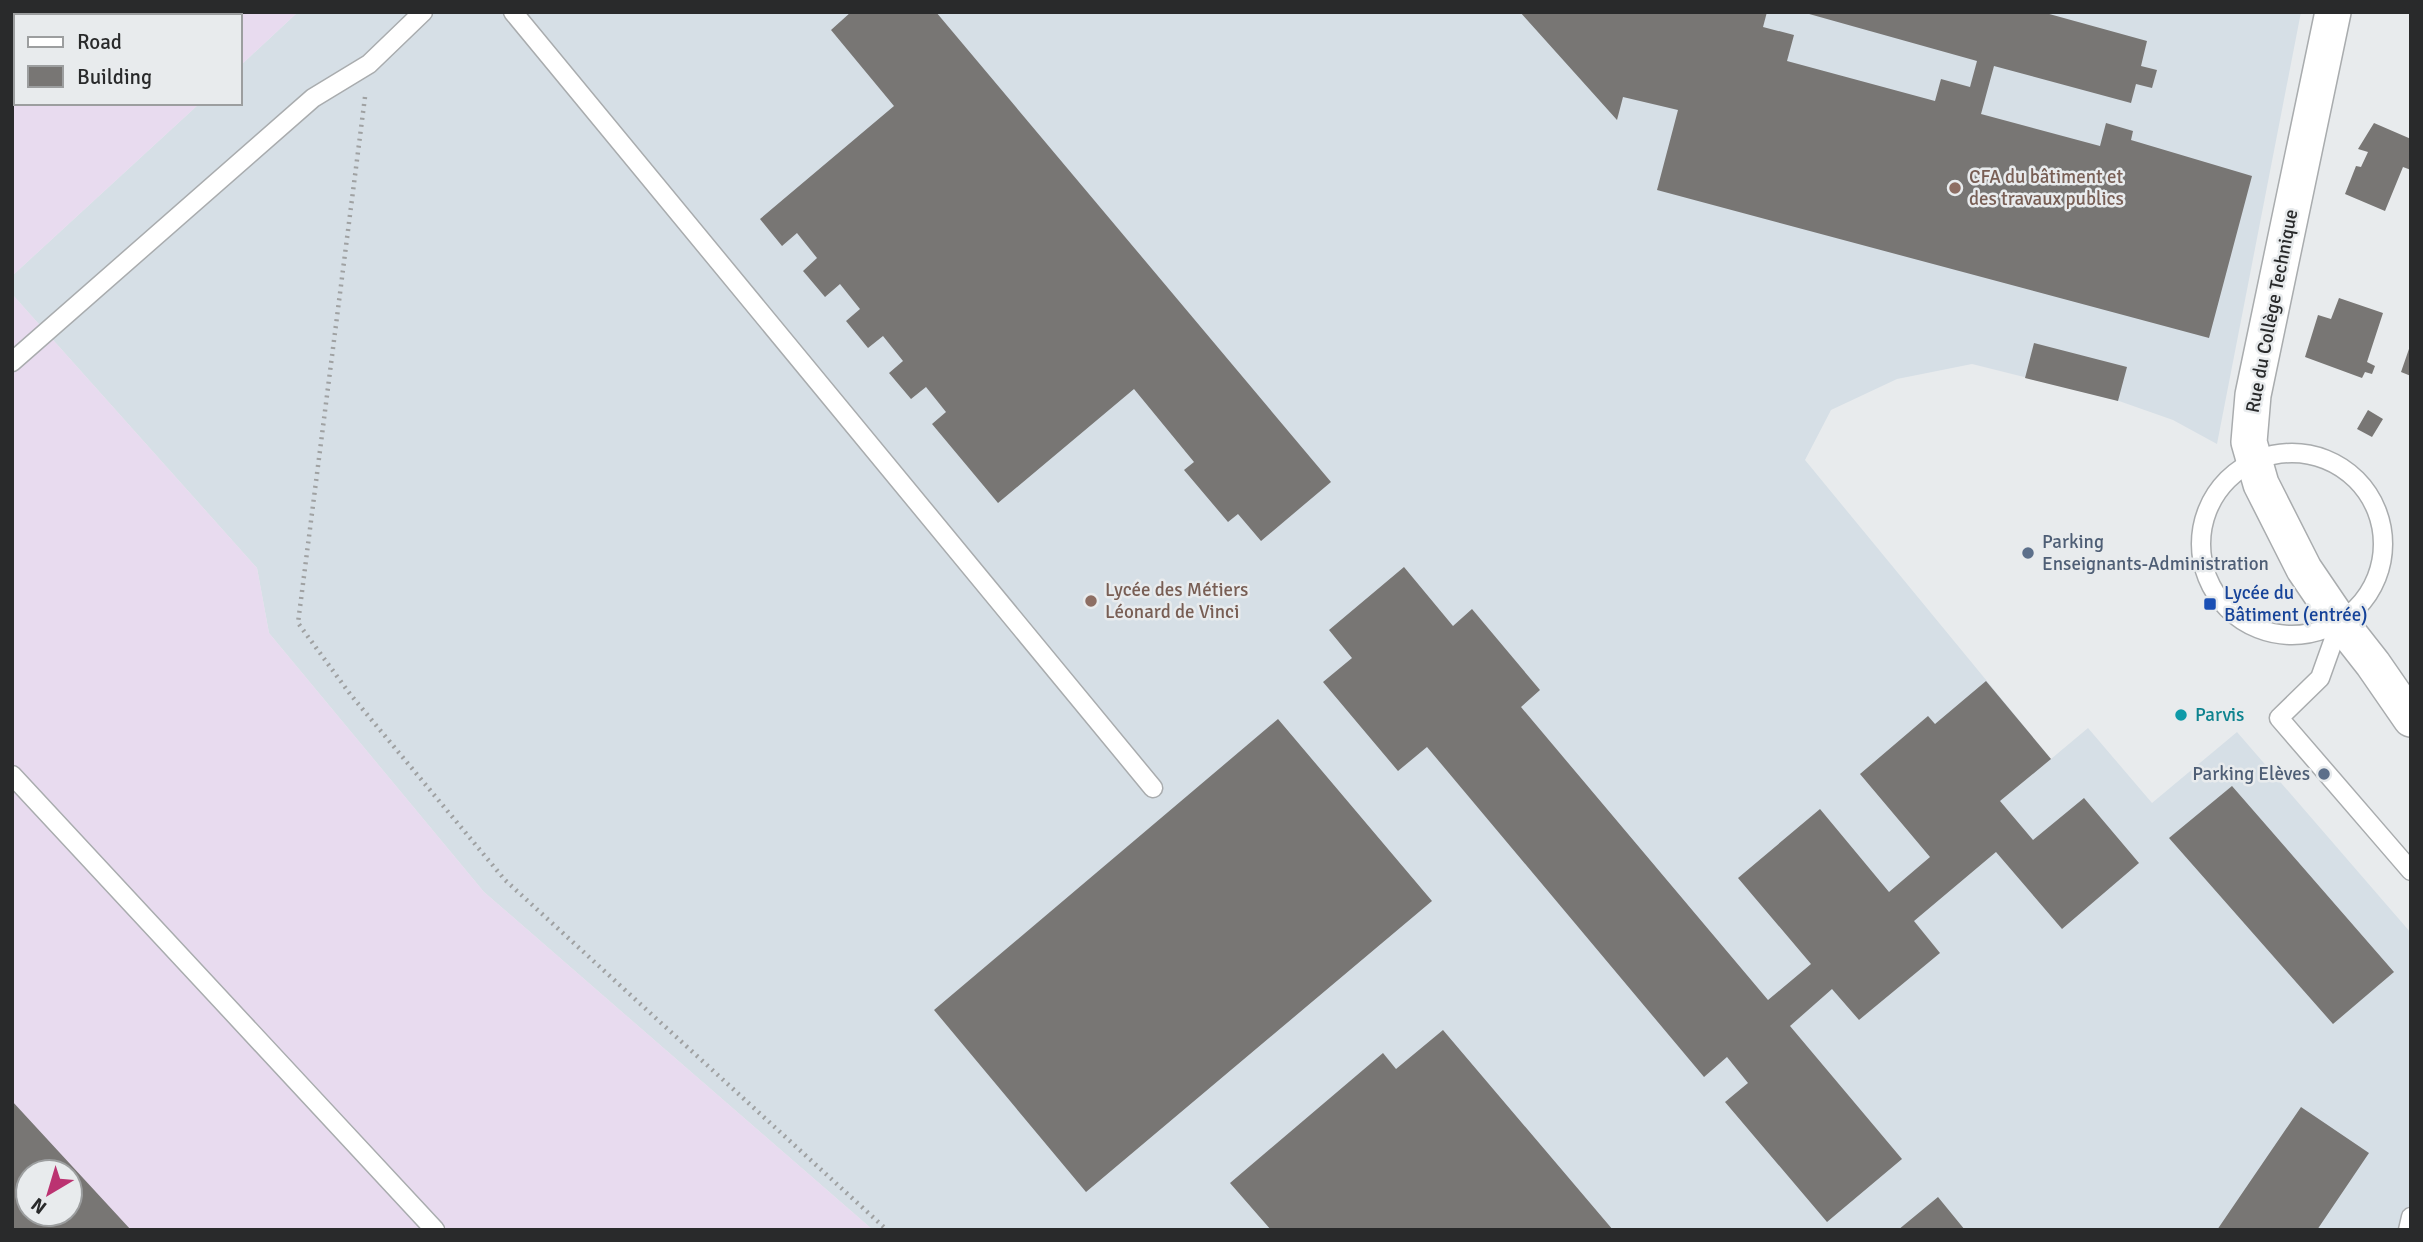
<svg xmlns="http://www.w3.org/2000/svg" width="2423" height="1242" font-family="Signika,sans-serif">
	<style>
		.built { fill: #d6dfe6 }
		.industrial { fill: #e8dbef; fill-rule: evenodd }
		.building { fill: #787674; fill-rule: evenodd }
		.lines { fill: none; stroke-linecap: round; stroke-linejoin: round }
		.service-casing { stroke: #a9acae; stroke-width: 21 }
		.minor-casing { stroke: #a9acae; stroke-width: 38 }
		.path { stroke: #9fa1a2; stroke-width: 4.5; stroke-dasharray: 2 5; stroke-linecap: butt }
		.service { stroke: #fff; stroke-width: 18 }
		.minor { stroke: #fff; stroke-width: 35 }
		.education-dot { fill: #8d6e63; stroke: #e8ebed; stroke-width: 2.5 }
		.service-dot { fill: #5c6f8a; stroke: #e8ebed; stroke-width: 2.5 }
		.transit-dot { fill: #1a4fb4; stroke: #e8ebed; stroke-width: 2.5 }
		.culture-dot { fill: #0f9aa8; stroke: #e8ebed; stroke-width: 2.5 }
		.labels { text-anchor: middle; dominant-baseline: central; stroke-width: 5; stroke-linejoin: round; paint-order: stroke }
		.education-label { font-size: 19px; fill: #785e54; stroke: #e8ebed; text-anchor: start }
		.street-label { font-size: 19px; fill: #292a2b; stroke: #e8ebed }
		.service-label { font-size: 19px; fill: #4e5e75; stroke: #e8ebed; text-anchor: start }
		.transit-label { font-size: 19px; fill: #164399; stroke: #e8ebed; text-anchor: start }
		.culture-label { font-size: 19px; fill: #0d838f; stroke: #e8ebed; text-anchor: start }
	</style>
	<rect width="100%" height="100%" fill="#e8ebed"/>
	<path class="built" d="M 298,12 L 2301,12 L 2217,444 L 2173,420 L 2119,401 L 1972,364 L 1897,379 L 1831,410 L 1805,460 L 2051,759 L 2088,728 L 2152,803 L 2237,732 L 2411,933 L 2411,1230 L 873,1230 L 484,892 L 269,633 L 257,568 L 12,294 L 12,276 L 200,103 L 240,103 L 240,66 Z"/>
	<path class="industrial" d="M 12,12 L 298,12 L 240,66 L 240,16 L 16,16 L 16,103 L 200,103 L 12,276 Z
		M 12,294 L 257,568 L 269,633 L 484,892 L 873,1230 L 12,1230 ZM 28,1172 L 70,1172 L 70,1214 L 28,1214 Z"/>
	<path class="building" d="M 851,12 L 936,12 L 1331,482 L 1261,541 L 1238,514 L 1228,522 L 1184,470 L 1194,462 L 1134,389 L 998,503 L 932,424 L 946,412 L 926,387 L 911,399 L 889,373 L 903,361 L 883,336 L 868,348 L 846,321 L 860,309 L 840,284 L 825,297 L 803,271 L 817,258 L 797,233 L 782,246 L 760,219 L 894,106 L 831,30 Z
		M 1520,12 L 1767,12 L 1763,27 L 1794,35 L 1787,61 L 1935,101 L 1941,79 L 1970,87 L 1977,61 L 1802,12 L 2042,12 L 2147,41 L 2141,66 L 2157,70 L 2152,88 L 2136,84 L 2131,103 L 1994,66 L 1981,114 L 2100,146 L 2106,123 L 2133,131 L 2131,140 L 2252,176 L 2209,338 L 1657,190 L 1678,110 L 1623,97 L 1617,120 Z
		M 2374,123 L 2411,139 L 2411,170 L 2403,167 L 2385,211 L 2345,194 L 2356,166 L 2361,167 L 2368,152 L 2358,149 Z
		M 2339,298 L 2383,313 L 2367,362 L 2375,366 L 2372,374 L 2365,372 L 2362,378 L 2305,357 L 2318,315 L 2331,319 Z
		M 2034,343 L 2127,367 L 2118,401 L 2025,378 Z
		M 2410,346 L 2411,346 L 2411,376 L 2401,372 Z
		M 2368,410 L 2383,419 L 2372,437 L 2357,429 Z
		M 1404,567 L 1453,626 L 1472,609 L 1540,690 L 1521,707 L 1768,1000 L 1811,964 L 1738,878 L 1820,809 L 1889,892 L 1930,857 L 1860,774 L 1928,716 L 1935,724 L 1986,681 L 2051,759 L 2000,801 L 2033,840 L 2084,798 L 2139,863 L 2062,929 L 1996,852 L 1914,921 L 1940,953 L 1859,1020 L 1832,989 L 1790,1026 L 1902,1159 L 1827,1222 L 1725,1102 L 1748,1083 L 1727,1057 L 1704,1077 L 1427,747 L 1398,771 L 1323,682 L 1352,658 L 1329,630 Z
		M 1278,719 L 1432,901 L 1086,1192 L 934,1010 Z
		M 2232,786 L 2394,972 L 2333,1024 L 2169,838 Z
		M 1443,1030 L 1613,1230 L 1271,1230 L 1230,1183 L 1383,1053 L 1396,1069 Z
		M 12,1101 L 131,1230 L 12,1230 ZM 28,1172 L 70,1172 L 70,1214 L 28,1214 Z
		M 2301,1107 L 2369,1153 L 2317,1230 L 2217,1230 Z
		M 1938,1197 L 1965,1230 L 1898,1230 Z"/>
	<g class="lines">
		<g class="service-casing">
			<path id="service" d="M 513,12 L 1153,788
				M 12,362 L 313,98 L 369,64 L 423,12
				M2201 544a91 91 0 1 1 182 0a91 91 0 1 1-182 0Z
				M 2340,622 L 2320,678 L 2279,718 L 2411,871
				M 12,775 L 435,1230
				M 2408,1230 L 2411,1217"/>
		</g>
		<g class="minor-casing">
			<path id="minor" d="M 2333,12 L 2253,395 L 2249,442 L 2261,484 L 2304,569 L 2340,622 L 2373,664 L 2411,719"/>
		</g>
		<path class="path" d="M 365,97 L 298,623 L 350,694 L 505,880 L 887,1230"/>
		<use href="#service" class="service"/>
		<use href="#minor" class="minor"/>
	</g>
	<g class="education-dot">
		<circle cx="1955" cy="188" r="7"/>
		<circle cx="1091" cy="601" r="7"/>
	</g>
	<g class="service-dot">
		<circle cx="2028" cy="553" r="7"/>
		<circle cx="2324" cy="774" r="7"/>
	</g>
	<rect class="transit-dot" x="2203" y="597" width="14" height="14" rx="3.5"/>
	<circle class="culture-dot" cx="2181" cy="715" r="7"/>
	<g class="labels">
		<g class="education-label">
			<text x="1969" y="177">CFA du bâtiment et<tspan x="1969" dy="22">des travaux publics</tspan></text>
			<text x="1105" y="590">Lycée des Métiers<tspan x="1105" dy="22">Léonard de Vinci</tspan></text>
		</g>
		<g class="street-label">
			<text transform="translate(2272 311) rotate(-79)">Rue du Collège Technique</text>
		</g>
		<g class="service-label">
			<text x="2042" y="542">Parking<tspan x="2042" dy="22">Enseignants-Administration</tspan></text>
			<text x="2310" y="774" text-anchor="end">Parking Elèves</text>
		</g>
		<g class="transit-label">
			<text x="2224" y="593">Lycée du<tspan x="2224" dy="22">Bâtiment (entrée)</tspan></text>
		</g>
		<g class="culture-label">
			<text x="2195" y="715">Parvis</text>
		</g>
	</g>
	<rect width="2423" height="1242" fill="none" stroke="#292a2b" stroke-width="28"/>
	<rect x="14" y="14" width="228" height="91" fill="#e8ebed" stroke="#9c9e9f" stroke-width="2"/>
	<rect x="28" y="37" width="35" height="10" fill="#ffffff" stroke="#9c9e9f" stroke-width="2"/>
	<text x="77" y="49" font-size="21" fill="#292a2b">Road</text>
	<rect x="28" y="66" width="35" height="21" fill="#787674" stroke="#9c9e9f" stroke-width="2"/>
	<text x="77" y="84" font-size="21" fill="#292a2b">Building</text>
	<g transform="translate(49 1193) rotate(218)"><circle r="33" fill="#e8ebed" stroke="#9c9e9f" stroke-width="2"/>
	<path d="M0-5L12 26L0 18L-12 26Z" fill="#bb3371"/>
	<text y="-10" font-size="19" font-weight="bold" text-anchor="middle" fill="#292a2b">N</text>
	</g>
</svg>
